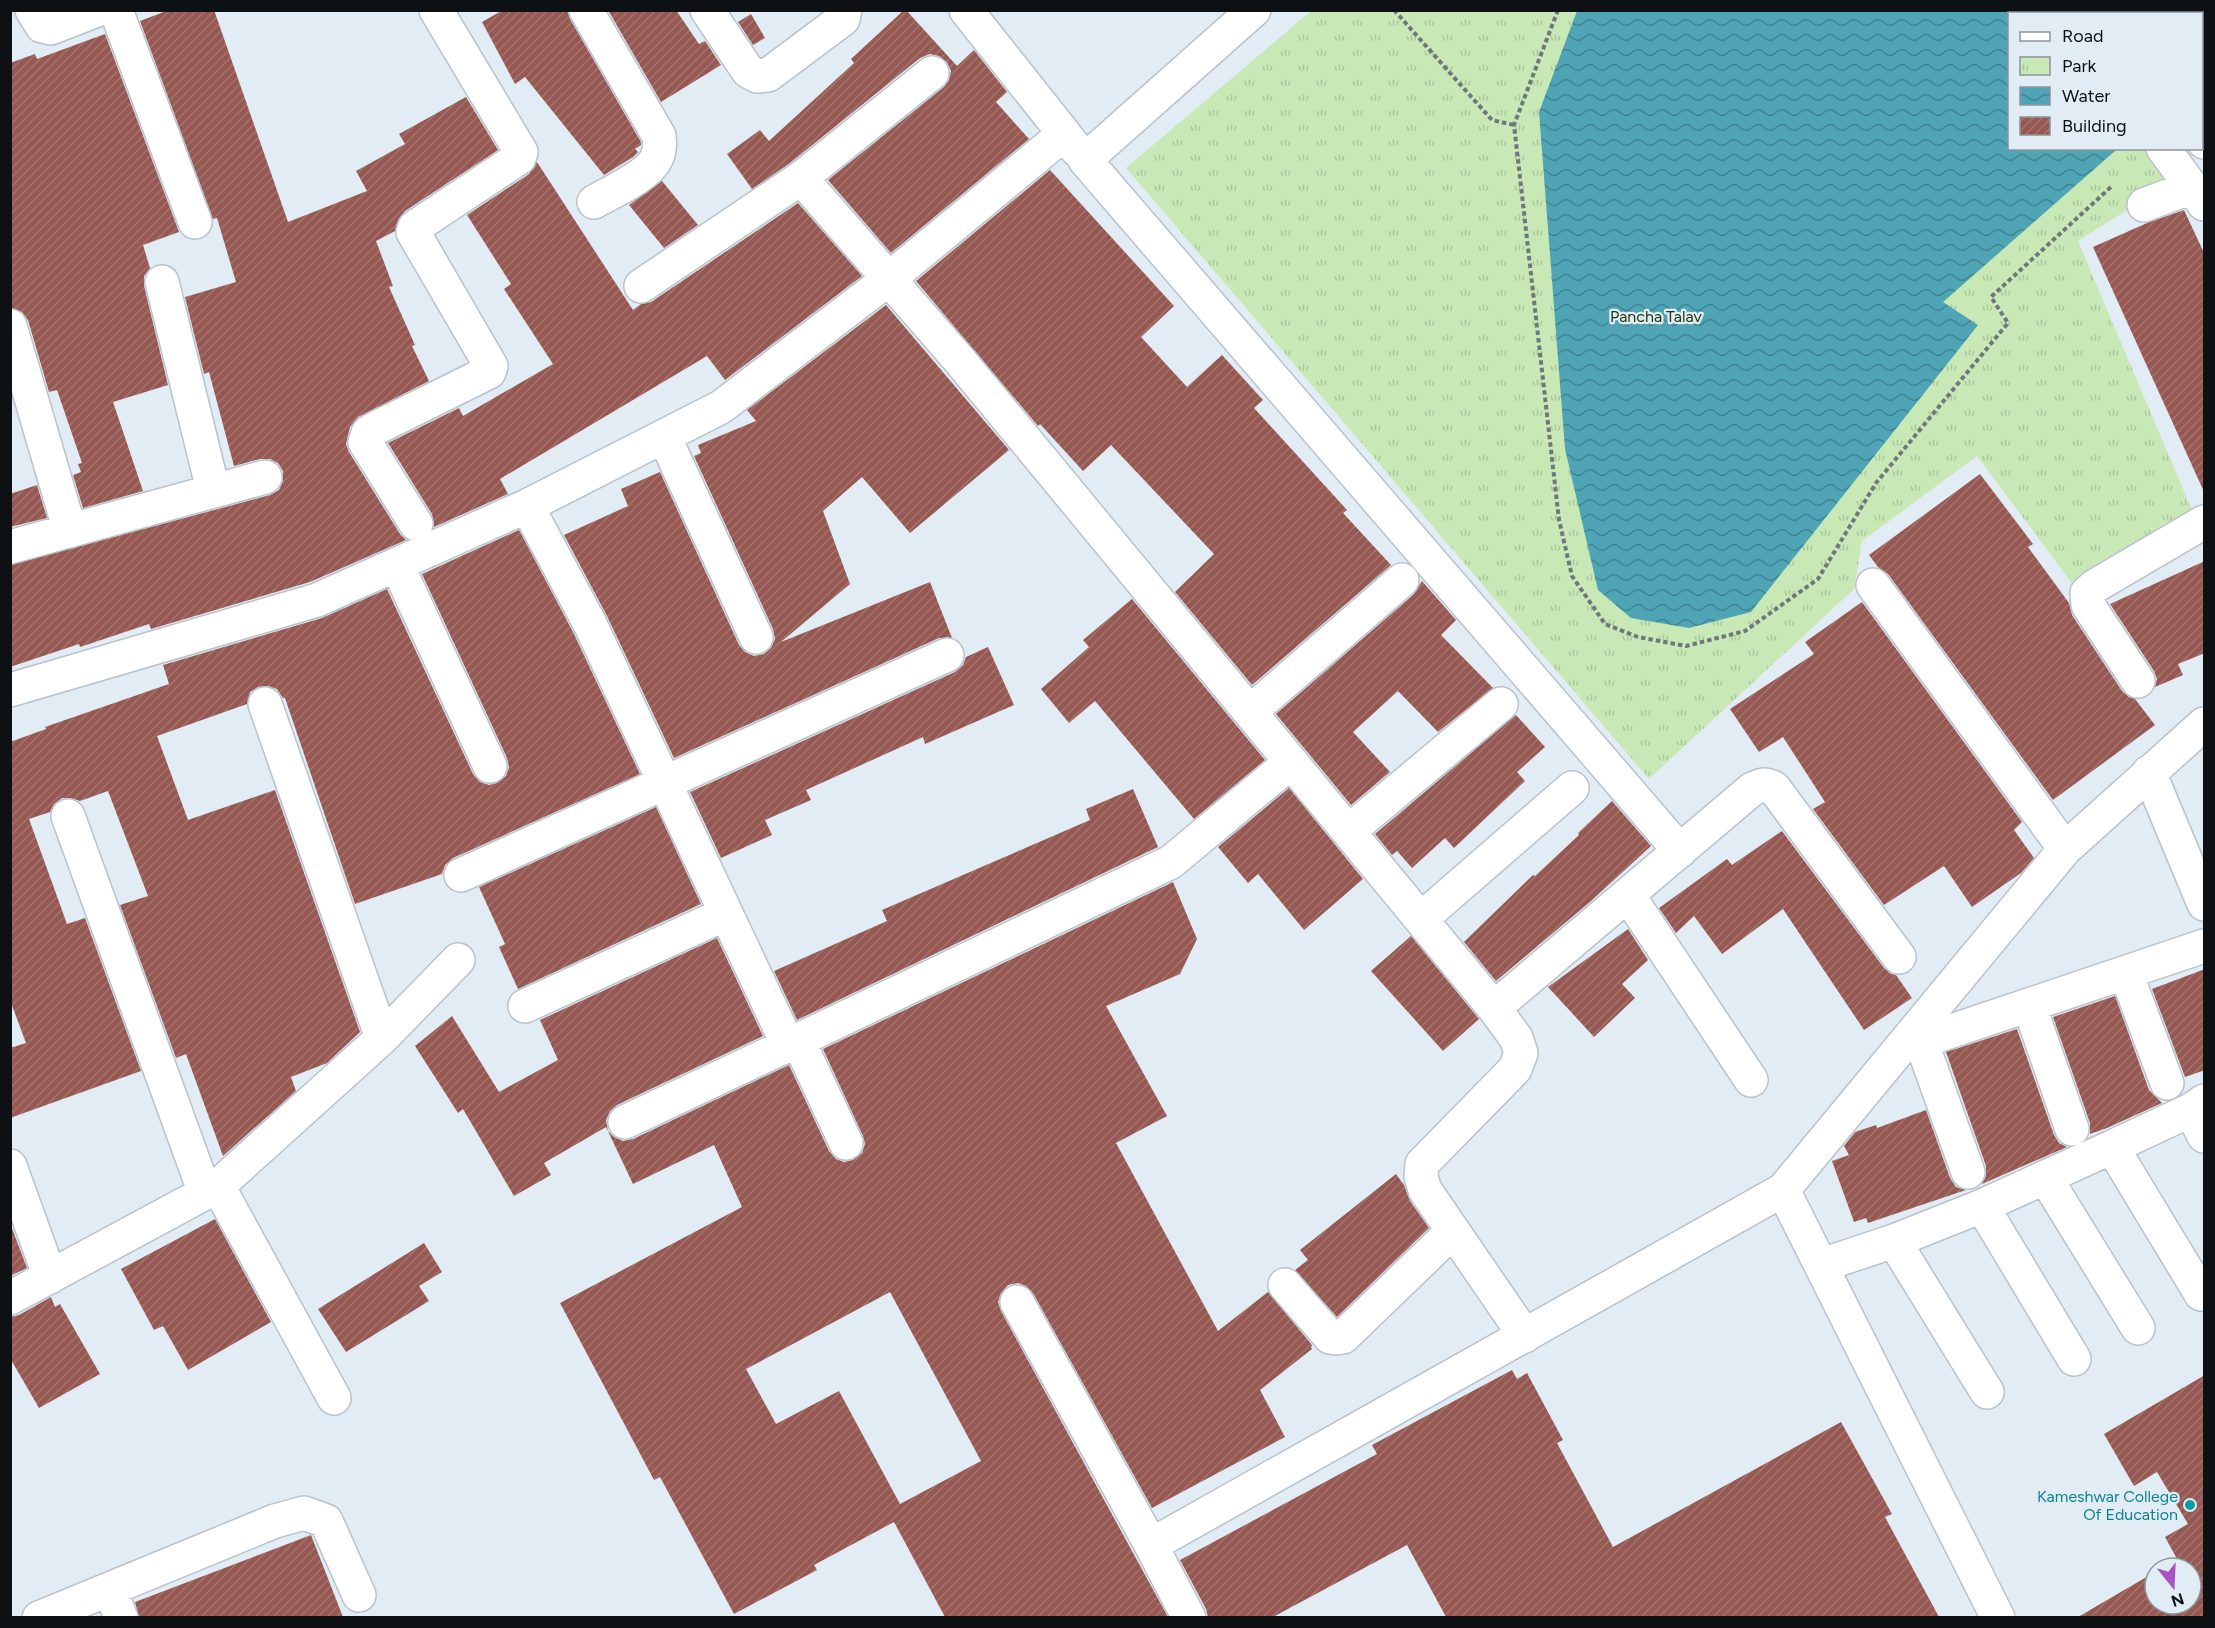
<svg xmlns="http://www.w3.org/2000/svg" width="2215" height="1628" font-family="Figtree,sans-serif">
	<style>
		.park { fill: url(#park-tufts) }
		.water { fill: url(#water-waves) }
		.building { fill: url(#building-hatch); fill-rule: evenodd }
		.lines { fill: none; stroke-linecap: round; stroke-linejoin: round }
		.minor-casing { stroke: #b9c2cb; stroke-width: 36 }
		.path { stroke: #6f767c; stroke-width: 4; stroke-dasharray: 4.5 3; stroke-linecap: butt }
		.minor { stroke: #fff; stroke-width: 33 }
		.culture-dot { fill: #0f9aa8; stroke: #e2ecf5; stroke-width: 2 }
		.labels { text-anchor: middle; dominant-baseline: central; stroke-width: 4.5; stroke-linejoin: round; paint-order: stroke }
		.park-label { font-size: 16px; fill: #1c330b; stroke: #e2ecf5 }
		.culture-label { font-size: 16px; fill: #0d838f; stroke: #e2ecf5; text-anchor: end }
	</style>
	<defs>
		<pattern id="park-tufts" width="24" height="20" patternUnits="userSpaceOnUse" patternTransform="scale(1.5)"><rect width="24" height="20" fill="#c8e9b6"/><path d="M3 7l-1-3M5 7V3M7 7l1-3M15 17l-1-3M17 17v-4M19 17l1-3" fill="none" stroke="#abc79c"/></pattern>
		<pattern id="water-waves" width="16" height="10" patternUnits="userSpaceOnUse" patternTransform="scale(1.5)"><rect width="16" height="10" fill="#4fa4b5"/><path d="M0 5q4-4 8 0t8 0" fill="none" stroke="#408492"/></pattern>
		<pattern id="building-hatch" width="6" height="6" patternUnits="userSpaceOnUse" patternTransform="scale(1.5)"><rect width="6" height="6" fill="#985852"/><path d="M-1 1l2-2M0 6l6-6M5 7l2-2" fill="none" stroke="#a17571"/></pattern>
	</defs>
	<rect width="100%" height="100%" fill="#e2ecf5"/>
	<path class="park" d="M 1311,11 L 2060,11 L 2062,13 L 2010,14 L 2010,148 L 2157,149 L 2178,178 L 2078,241 L 2200,529 L 2086,602 L 1977,456 L 1862,541 L 1854,589 L 1649,779 L 1126,168 Z"/>
	<path class="water" d="M 1577,11 L 2017,11 L 2020,13 L 2010,14 L 2010,148 L 2113,148 L 2115,151 L 1943,302 L 1978,325 L 1751,612 L 1689,628 L 1631,618 L 1598,590 L 1565,449 L 1539,112 Z"/>
	<path class="building" d="M 169,10 L 214,10 L 288,222 L 367,191 L 356,171 L 405,144 L 399,134 L 466,97 L 498,150 L 405,211 L 398,220 L 395,231 L 376,241 L 393,286 L 389,287 L 415,345 L 412,346 L 429,381 L 358,417 L 350,427 L 346,444 L 349,452 L 400,534 L 406,540 L 310,582 L 151,629 L 149,624 L 80,647 L 79,644 L 10,667 L 10,565 L 270,495 L 279,490 L 283,481 L 283,471 L 278,463 L 270,459 L 260,459 L 234,466 L 209,372 L 204,374 L 185,297 L 236,282 L 217,218 L 213,219 L 140,21 Z
		M 503,10 L 567,10 L 570,19 L 641,142 L 641,145 L 635,149 L 638,152 L 633,157 L 604,175 L 525,77 L 515,84 L 482,22 Z
		M 608,10 L 676,10 L 699,44 L 705,41 L 721,65 L 661,102 Z
		M 904,10 L 906,10 L 957,66 L 974,50 L 1007,92 L 996,102 L 1029,139 L 891,253 L 828,180 L 944,87 L 949,80 L 951,71 L 947,62 L 939,56 L 930,54 L 920,58 L 790,163 L 752,189 L 727,154 L 760,130 L 769,141 L 854,63 L 851,59 Z
		M 751,14 L 765,38 L 753,45 L 738,22 Z
		M 105,34 L 179,232 L 143,245 L 150,268 L 144,276 L 144,286 L 168,385 L 113,402 L 143,491 L 83,508 L 73,475 L 81,472 L 78,464 L 82,463 L 57,390 L 49,392 L 28,320 L 22,312 L 10,308 L 10,63 L 35,54 L 37,59 Z
		M 537,162 L 633,310 L 641,304 L 651,302 L 798,203 L 862,276 L 725,380 L 707,356 L 500,479 L 508,494 L 434,527 L 432,514 L 388,443 L 459,408 L 463,416 L 553,364 L 504,289 L 511,284 L 467,215 L 529,174 Z
		M 1050,170 L 1174,306 L 1141,337 L 1187,387 L 1222,355 L 1263,400 L 1254,408 L 1347,510 L 1343,513 L 1391,565 L 1252,685 L 1175,592 L 1214,554 L 1111,445 L 1083,471 L 1040,424 L 1038,426 L 916,281 Z
		M 662,181 L 698,225 L 664,248 L 629,205 Z
		M 2184,210 L 2205,255 L 2205,494 L 2093,247 L 2147,223 Z
		M 886,305 L 1009,450 L 910,533 L 862,477 L 823,511 L 850,584 L 781,642 L 930,582 L 952,638 L 939,638 L 674,758 L 607,616 L 564,535 L 628,506 L 621,489 L 660,472 L 739,645 L 745,652 L 754,656 L 764,654 L 771,648 L 775,639 L 773,629 L 694,456 L 701,453 L 698,445 L 756,421 L 747,410 Z
		M 1980,474 L 2033,544 L 2028,547 L 2069,603 L 2072,615 L 2122,691 L 2129,697 L 2135,699 L 2155,725 L 2053,800 L 1888,574 L 1878,567 L 1869,555 Z
		M 37,485 L 47,518 L 10,527 L 10,494 Z
		M 519,530 L 573,632 L 640,774 L 453,858 L 445,865 L 442,874 L 355,904 L 285,698 L 283,698 L 277,689 L 268,686 L 258,687 L 250,692 L 247,704 L 157,736 L 188,820 L 275,790 L 360,1032 L 327,1063 L 291,1077 L 296,1091 L 223,1156 L 186,1054 L 176,1058 L 120,905 L 148,896 L 108,791 L 80,801 L 71,798 L 62,798 L 54,804 L 50,812 L 29,819 L 67,924 L 85,918 L 141,1071 L 10,1118 L 10,1048 L 26,1043 L 10,1000 L 10,742 L 46,729 L 45,727 L 169,684 L 163,665 L 322,618 L 387,589 L 473,774 L 480,782 L 489,785 L 497,783 L 506,776 L 509,767 L 507,758 L 422,574 Z
		M 2205,561 L 2205,653 L 2178,664 L 2183,675 L 2155,687 L 2157,679 L 2154,671 L 2110,604 Z
		M 1422,581 L 1456,620 L 1441,635 L 1493,688 L 1438,732 L 1398,691 L 1353,732 L 1390,772 L 1351,805 L 1276,714 L 1414,594 Z
		M 1132,599 L 1265,760 L 1194,819 L 1095,701 L 1069,723 L 1041,689 L 1089,647 L 1083,640 Z
		M 1862,602 L 2022,822 L 2014,830 L 2034,858 L 2021,873 L 1972,907 L 1944,866 L 1884,905 L 1813,809 L 1825,802 L 1783,737 L 1759,752 L 1730,709 L 1814,654 L 1805,642 Z
		M 988,647 L 1014,705 L 925,744 L 923,737 L 806,790 L 811,800 L 765,820 L 772,835 L 721,858 L 690,792 L 955,672 L 963,665 L 966,657 Z
		M 1516,715 L 1545,747 L 1517,772 L 1525,781 L 1454,848 L 1445,838 L 1412,868 L 1397,851 L 1392,855 L 1375,834 Z
		M 1289,788 L 1363,879 L 1304,930 L 1258,874 L 1248,883 L 1218,847 Z
		M 1133,789 L 1158,847 L 797,1020 L 774,971 L 887,921 L 882,910 L 1090,820 L 1086,809 Z
		M 1612,801 L 1651,846 L 1591,901 L 1496,981 L 1464,942 L 1533,875 L 1535,876 L 1579,835 L 1578,833 Z
		M 656,807 L 701,904 L 518,989 L 499,947 L 505,944 L 479,887 Z
		M 1782,831 L 1884,968 L 1891,974 L 1896,975 L 1912,998 L 1864,1030 L 1783,909 L 1722,954 L 1694,916 L 1676,933 L 1659,908 L 1727,859 L 1732,865 Z
		M 1173,882 L 1197,939 L 1180,974 L 1106,1006 L 1167,1116 L 1116,1143 L 1218,1331 L 1268,1292 L 1312,1345 L 1311,1347 L 1312,1349 L 1260,1390 L 1285,1437 L 1152,1508 L 1033,1293 L 1026,1286 L 1018,1283 L 1008,1285 L 1001,1293 L 998,1302 L 1001,1311 L 1168,1617 L 945,1617 L 894,1522 L 814,1565 L 817,1570 L 734,1614 L 660,1477 L 654,1480 L 560,1303 L 742,1207 L 714,1145 L 633,1184 L 606,1127 L 544,1163 L 551,1175 L 514,1196 L 463,1109 L 458,1113 L 415,1046 L 452,1016 L 499,1092 L 558,1060 L 540,1020 L 717,938 L 763,1036 L 617,1105 L 610,1111 L 606,1120 L 608,1131 L 614,1137 L 623,1141 L 633,1139 L 789,1065 L 829,1151 L 836,1159 L 844,1162 L 853,1160 L 862,1153 L 865,1144 L 863,1136 L 823,1049 ZM 890,1292 L 981,1461 L 900,1504 L 839,1391 L 776,1424 L 746,1369 Z
		M 1628,929 L 1648,960 L 1622,984 L 1635,998 L 1594,1037 L 1548,987 Z
		M 1411,936 L 1479,1019 L 1443,1051 L 1371,971 Z
		M 2205,969 L 2205,1070 L 2185,1077 L 2152,989 Z
		M 2115,996 L 2149,1090 L 2162,1103 L 2107,1128 L 2090,1134 L 2090,1123 L 2053,1017 Z
		M 2017,1029 L 2054,1135 L 2059,1143 L 2067,1147 L 1982,1184 L 1986,1176 L 1986,1166 L 1946,1052 Z
		M 1926,1110 L 1950,1178 L 1956,1187 L 1966,1190 L 1868,1223 L 1866,1218 L 1854,1222 L 1832,1161 L 1849,1155 L 1844,1146 L 1855,1132 L 1876,1125 L 1877,1128 Z
		M 1396,1174 L 1404,1185 L 1410,1201 L 1429,1228 L 1337,1317 L 1295,1270 L 1308,1260 L 1300,1250 Z
		M 215,1219 L 271,1322 L 188,1370 L 163,1326 L 154,1330 L 121,1269 Z
		M 10,1223 L 27,1268 L 10,1276 Z
		M 424,1243 L 442,1272 L 419,1286 L 429,1301 L 346,1352 L 318,1309 Z
		M 51,1297 L 55,1307 L 60,1304 L 100,1374 L 39,1408 L 10,1358 L 10,1317 L 19,1315 Z
		M 1512,1370 L 1517,1379 L 1527,1373 L 1563,1440 L 1557,1443 L 1613,1547 L 1841,1422 L 1892,1514 L 1885,1517 L 1939,1617 L 1446,1617 L 1407,1545 L 1273,1617 L 1208,1617 L 1206,1609 L 1180,1560 L 1377,1454 L 1372,1445 Z
		M 2205,1375 L 2205,1617 L 2078,1617 L 2155,1572 L 2155,1604 L 2191,1604 L 2191,1568 L 2163,1568 L 2177,1559 L 2165,1537 L 2188,1524 L 2157,1472 L 2134,1486 L 2104,1434 Z
		M 311,1535 L 343,1617 L 139,1617 L 135,1602 Z"/>
	<g class="lines">
		<g class="minor-casing">
			<path id="minor" d="M 32,10 L 42,26 L 51,28 L 97,10
				M 116,10 L 195,222
				M 586,10 L 659,136 C 660,144 660,152 656,159 C 648,176 611,192 594,202
				M 707,10 L 748,71 L 757,76 L 768,75 L 843,19 L 845,10
				M 966,10 L 1077,150
				M 1254,10 L 1085,160 L 1680,851
				M 2061,10 L 2063,14
				M 2102,10 L 2104,14
				M 2202,110 L 2204,109
				M 1064,134 L 890,278 L 721,407 L 527,506 L 590,624 L 788,1045 L 1171,862 L 1291,762
				M 2202,137 L 2204,142
				M 2163,148 L 2204,204
				M 801,178 L 961,362 L 1494,1008 L 1516,1038 L 1521,1053 L 1515,1069 L 1422,1164 L 1421,1177 L 1425,1190 L 1525,1336
				M 2144,205 L 2192,187
				M 162,282 L 213,490
				M 641,286 L 801,178 L 932,73
				M 10,326 L 70,531
				M 664,436 L 756,637
				M 416,524 L 365,442 L 368,433 L 374,429 L 489,372 L 491,366 L 413,232 L 415,227 L 519,158 L 521,152 L 436,10
				M 10,547 L 265,477
				M 397,565 L 490,766
				M 1873,585 L 2065,849
				M 2138,681 L 2088,605 L 2087,593 L 2095,586 L 2204,522
				M 10,690 L 317,600 L 527,506
				M 1250,712 L 1402,580
				M 2149,772 L 2204,904
				M 68,816 L 205,1193
				M 1349,831 L 1501,704
				M 461,875 L 947,655
				M 1628,895 L 1751,1080
				M 1421,919 L 1572,788
				M 2126,973 L 2167,1083
				M 2029,1005 L 2072,1129
				M 525,1006 L 725,914
				M 1494,1008 L 1751,790 C 1760,785 1764,783 1774,788 L 1899,957
				M 382,1038 L 458,960
				M 798,1040 L 846,1143
				M 1921,1041 L 1968,1172
				M 1901,1048 L 2204,946
				M 2204,1101 L 2191,1110 L 2204,1136
				M 2191,1110 L 2112,1147 L 2201,1294
				M 625,1122 L 788,1045
				M 10,1166 L 50,1277
				M 2045,1177 L 2138,1328
				M 218,1186 L 334,1398
				M 1783,1190 L 2065,849 L 2204,724
				M 1982,1206 L 2112,1147
				M 1822,1265 L 1894,1241
				M 1285,1285 L 1330,1337 L 1336,1338 L 1343,1337 L 1453,1231
				M 10,1298 L 218,1186 L 382,1038 L 265,704
				M 1017,1302 L 1151,1545
				M 1987,1392 L 1894,1241 L 1982,1206 L 2074,1359
				M 110,1589 L 121,1618
				M 39,1618 L 275,1521 L 304,1513 L 326,1521 L 359,1595
				M 1189,1618 L 1151,1545 L 1783,1190 L 1998,1618"/>
		</g>
		<path class="path" d="M 1394,10 L 1492,120 L 1514,125
			M 1558,10 L 1514,125 L 1559,520 L 1572,576 L 1605,624 L 1638,637 L 1686,646 L 1745,631 L 1818,579 L 1876,483 L 2008,323 L 1991,297 L 2112,186"/>
		<use href="#minor" class="minor"/>
	</g>
	<circle class="culture-dot" cx="2190" cy="1505" r="6"/>
	<g class="labels">
		<g class="park-label">
			<text x="1656" y="316">Pancha Talav</text>
		</g>
		<g class="culture-label">
			<text x="2178" y="1496">Kameshwar College<tspan x="2178" dy="18">Of Education</tspan></text>
		</g>
	</g>
	<rect width="2215" height="1628" fill="none" stroke="#0d1114" stroke-width="24"/>
	<rect x="2008" y="12" width="195" height="138" fill="#e2ecf5" stroke="#8d949b" stroke-width="1.5"/>
	<rect x="2020" y="32" width="30" height="9" fill="#ffffff" stroke="#8d949b" stroke-width="1.5"/>
	<text x="2062" y="42" font-size="18" fill="#0d1114">Road</text>
	<rect x="2020" y="57" width="30" height="18" fill="url(#park-tufts)" stroke="#8d949b" stroke-width="1.5"/>
	<text x="2062" y="72" font-size="18" fill="#0d1114">Park</text>
	<rect x="2020" y="87" width="30" height="18" fill="url(#water-waves)" stroke="#8d949b" stroke-width="1.5"/>
	<text x="2062" y="102" font-size="18" fill="#0d1114">Water</text>
	<rect x="2020" y="117" width="30" height="18" fill="url(#building-hatch)" stroke="#8d949b" stroke-width="1.5"/>
	<text x="2062" y="132" font-size="18" fill="#0d1114">Building</text>
	<g transform="translate(2173 1586) rotate(162)"><circle r="28" fill="#e2ecf5" stroke="#8d949b" stroke-width="1.5"/>
	<path d="M0-4.5L10 22L0 15L-10 22Z" fill="#a653c3"/>
	<text y="-9" font-size="16" font-weight="bold" text-anchor="middle" fill="#0d1114">N</text>
	</g>
</svg>
